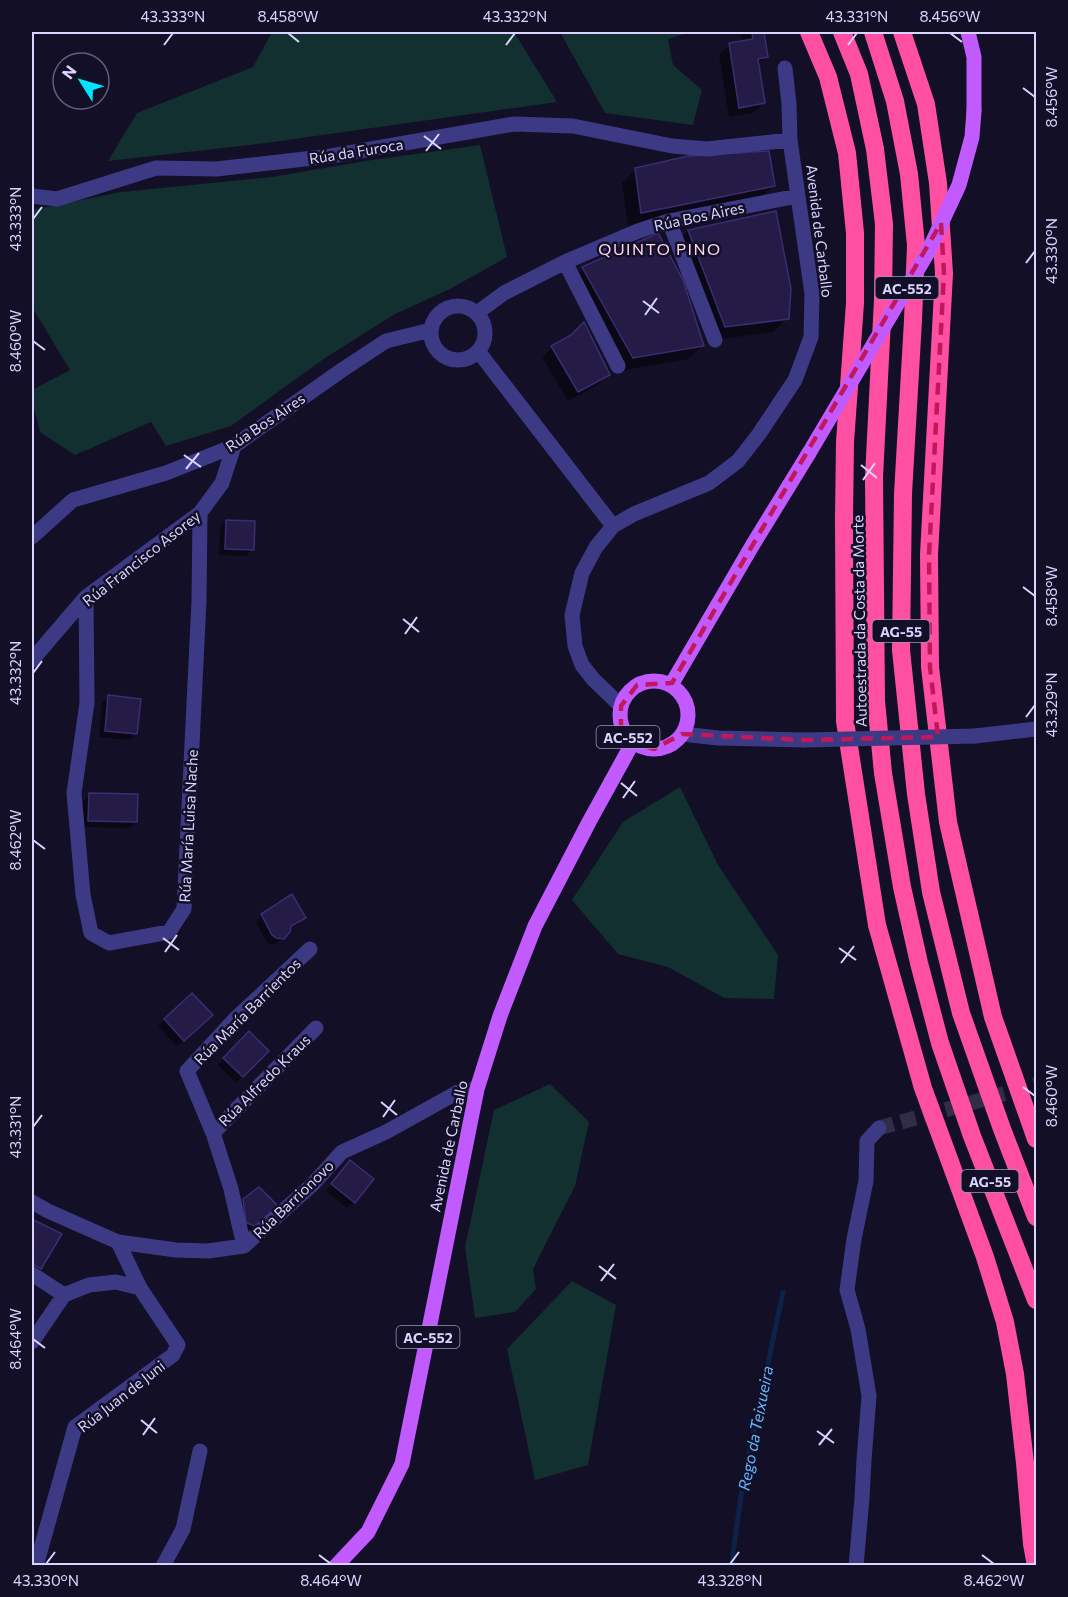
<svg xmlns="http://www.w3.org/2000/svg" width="1068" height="1597" font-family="Commissioner,sans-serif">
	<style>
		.green { fill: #12302f }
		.shadow { fill: #0007 }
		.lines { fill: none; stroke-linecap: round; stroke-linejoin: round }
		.stream { stroke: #0c2248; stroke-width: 5 }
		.building { fill: #241b47; stroke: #3b2d73; stroke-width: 1.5 }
		.street-tunnel { stroke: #312d47; stroke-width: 15; stroke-dasharray: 15 8; stroke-linecap: butt }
		.street { stroke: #3d3a85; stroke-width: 15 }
		.primary { stroke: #c25bff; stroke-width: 15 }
		.highway { stroke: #ff4fa3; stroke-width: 18 }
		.street-bridge { stroke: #3d3a85; stroke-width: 15 }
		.primary-bridge { stroke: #c25bff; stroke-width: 15 }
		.marked { fill: none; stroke: #c2185b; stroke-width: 4.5; stroke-dasharray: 12 8; stroke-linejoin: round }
		.ticks { fill: none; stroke: #d9d4ff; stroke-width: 2 }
		.labels { text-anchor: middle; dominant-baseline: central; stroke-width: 5; stroke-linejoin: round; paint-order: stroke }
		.shield { fill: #130f26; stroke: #9e99be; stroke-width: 1.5 }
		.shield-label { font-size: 14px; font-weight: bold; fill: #d9d4ff }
		.street-label { font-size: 15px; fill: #d9d4ff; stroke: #130f26 }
		.neighbourhood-label { font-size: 16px; letter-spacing: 1.5px; fill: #ffd6f0; stroke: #130f26 }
		.water-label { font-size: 16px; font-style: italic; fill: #62b6ff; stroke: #130f26 }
		.neatline { fill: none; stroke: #d9d4ff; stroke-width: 2 }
		.ticks-label { font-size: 15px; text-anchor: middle; fill: #d9d4ff }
	</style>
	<rect width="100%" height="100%" fill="#130f26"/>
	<path class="green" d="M 272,32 L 514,32 L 557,102 L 266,143 L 108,161 L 137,113 L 253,67 Z
		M 560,32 L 690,32 L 668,39 L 673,65 L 702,90 L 693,125 L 605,113 Z
		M 480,145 L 507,257 L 450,289 L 395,314 L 325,358 L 231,426 L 166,446 L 151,422 L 75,455 L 40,432 L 32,400 L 32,390 L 70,370 L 32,307 L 32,210 L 121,192 L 272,177 L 365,161 Z
		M 680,787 L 718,865 L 778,955 L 774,999 L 724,998 L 668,967 L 618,954 L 572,900 L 623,822 Z
		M 550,1084 L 589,1122 L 575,1186 L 533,1269 L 536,1289 L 515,1312 L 475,1318 L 465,1247 L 494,1110 Z
		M 572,1281 L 616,1305 L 588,1465 L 535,1480 L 507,1349 Z"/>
	<path class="shadow" d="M 742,32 L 763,32 L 767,56 L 758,65 L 764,103 L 753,113 L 729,117 L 719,55 L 729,45 L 742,43 L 741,33 Z
		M 636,169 L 773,186 L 760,199 L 628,226 L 622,183 Z
		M 775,212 L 787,318 L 773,332 L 712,340 L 675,245 L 688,231 Z
		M 657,235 L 702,346 L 688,359 L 619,371 L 569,282 L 583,269 Z
		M 572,337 L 609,374 L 599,384 L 568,401 L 542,357 L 552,347 Z
		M 226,521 L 252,550 L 246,556 L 219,555 L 220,528 Z
		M 109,697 L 136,733 L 129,740 L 99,737 L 102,703 Z
		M 90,795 L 136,822 L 129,828 L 83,827 L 83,801 Z
		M 262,915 L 304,917 L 298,924 L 289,928 L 283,938 L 276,944 L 269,944 L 266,941 L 256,922 Z
		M 192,995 L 204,1021 L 177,1046 L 158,1026 Z
		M 249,1033 L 267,1051 L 236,1083 L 218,1065 Z
		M 344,1169 L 354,1202 L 347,1208 L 326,1191 Z
		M 244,1200 L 269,1213 L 247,1232 L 237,1207 Z
		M 32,1220 L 60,1235 L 40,1268 L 34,1275 L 32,1274 Z"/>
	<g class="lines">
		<path class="stream" d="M 733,1566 L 733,1553 L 743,1482 L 783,1292"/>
	</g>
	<path class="building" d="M 752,32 L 764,32 L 768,57 L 758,59 L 765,103 L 739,108 L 729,43 L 753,39 Z
		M 769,151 L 775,186 L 641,213 L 635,168 L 688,156 Z
		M 776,211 L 791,289 L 789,319 L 725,327 L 688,230 Z
		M 658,233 L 683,280 L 704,346 L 633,358 L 582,267 Z
		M 584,322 L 610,375 L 578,392 L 551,346 L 571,335 Z
		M 226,520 L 255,521 L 254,550 L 225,549 Z
		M 108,695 L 141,699 L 137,734 L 105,731 Z
		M 89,793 L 138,794 L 137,822 L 88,821 Z
		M 292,894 L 306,918 L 291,926 L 290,932 L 284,939 L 276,938 L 272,935 L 261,914 Z
		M 192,993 L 213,1015 L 184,1041 L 164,1019 Z
		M 249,1031 L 269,1051 L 243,1077 L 223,1058 Z
		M 350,1160 L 374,1179 L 355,1203 L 331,1184 Z
		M 259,1187 L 278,1206 L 255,1226 L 246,1223 L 243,1199 Z
		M 32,1219 L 62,1234 L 41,1269 L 32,1264 Z"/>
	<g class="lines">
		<path class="street-tunnel" d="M 879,1128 L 1036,1085"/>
		<path class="street" d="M 32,196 L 57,199 L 156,168 L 216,169 L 331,156 L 514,124 L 573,126 L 672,146 L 707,149 L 790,140
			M 669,221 L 715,340
			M 565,262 L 618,366
			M431 333a27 27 0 1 1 54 0a27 27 0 1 1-54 0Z
			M 477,313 L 504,293 L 565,262 L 638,231 L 669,221 L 798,196
			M 478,351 L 613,526
			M 32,537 L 73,500 L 166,473 L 234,446 L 342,370 L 386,341 L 431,330
			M 86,597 L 87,703 L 74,793 L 83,895 L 91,933 L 109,943 L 169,932 L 184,909 L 199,601 L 200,513
			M 32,660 L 86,597 L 200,513 L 222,483 L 234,446
			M 621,706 L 593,679 L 582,665 L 575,646 L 572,615 L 582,573 L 596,547 L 613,526 L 634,514 L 709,483 L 738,461 L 759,434 L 795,380 L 811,337 L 812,294 L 790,140 L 789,104 L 785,68
			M 682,734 L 718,738 L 805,740
			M 975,736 L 1036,729
			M 213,1133 L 316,1028
			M 32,1202 L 48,1211 L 118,1242 L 176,1250 L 208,1251 L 244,1246 L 313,1184 L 342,1152 L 386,1132 L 458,1092 L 477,1089
			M 244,1246 L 231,1189 L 213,1133 L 187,1071 L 235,1019 L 310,949
			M 32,1274 L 64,1295
			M 32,1342 L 64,1295 L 89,1285 L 116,1282 L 140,1288
			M 36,1566 L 75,1427 L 173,1355 L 178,1345 L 140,1288 L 118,1242
			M 163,1566 L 183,1529 L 200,1451
			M 856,1566 L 862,1498 L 864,1460 L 869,1396 L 858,1329 L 847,1290 L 854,1239 L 866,1181 L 867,1141 L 879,1128"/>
		<path class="primary" d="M 968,32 L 974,57 L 974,111
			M620 715a34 34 0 1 1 68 0a34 34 0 1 1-68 0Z
			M 671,685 L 752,546 L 809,453
			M 336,1566 L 368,1532 L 402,1464 L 477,1089 L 500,1016 L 535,926 L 589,822 L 633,742"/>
		<path class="highway" d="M 809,32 L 828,77 L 847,153 L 855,233 L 855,303 L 845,442 L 844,519 L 845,721 L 877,925 L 923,1088 L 985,1257 L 1005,1322 L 1015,1374 L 1025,1463 L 1032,1544 L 1036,1566
			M 842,32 L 859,74 L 875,149 L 884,224 L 883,299 L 874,477 L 876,701 L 883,773 L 902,887 L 919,963 L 940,1043 L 972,1136 L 1036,1300
			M 873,32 L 895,101 L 909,174 L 916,245 L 913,320 L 903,494 L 901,650 L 916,794 L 931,892 L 961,1013 L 1002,1129 L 1036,1217
			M 902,32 L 926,104 L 938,183 L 944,273 L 929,555 L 930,667 L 948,822 L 993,1017 L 1036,1139"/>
		<path class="street-bridge" d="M 805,740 L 975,736"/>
		<path class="primary-bridge" d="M 809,453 L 927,254 L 959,185 L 972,137 L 974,111"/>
	</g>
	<path class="marked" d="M 941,223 L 944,273 L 929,555 L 930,667 L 938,737 L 805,740 L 682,734 L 654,749 L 633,742 L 621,726 L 621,706 L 637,685 L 672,683 Z"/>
	<path class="ticks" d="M 288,33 L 299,42M 950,33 L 962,42M 164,45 L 173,33M 506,45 L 515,33M 848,45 L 857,33M 1023,88 L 1035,97M 424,136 L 441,149M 426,151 L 439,134M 33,219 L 42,207M 1026,263 L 1035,251M 643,301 L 659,313M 645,315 L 657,298M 33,341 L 45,350M 184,455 L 201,467M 861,465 L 877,478M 186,469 L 199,453M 863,480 L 875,463M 1023,587 L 1035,596M 403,619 L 419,632M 405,634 L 417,617M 33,673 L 42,661M 1026,717 L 1035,705M 621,783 L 637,796M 623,798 L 635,781M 33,840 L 45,849M 163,938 L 179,950M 839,948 L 856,960M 165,952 L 177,935M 841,963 L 854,946M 1023,1087 L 1035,1096M 381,1102 L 397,1115M 383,1117 L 395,1100M 33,1127 L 42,1115M 599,1266 L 616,1279M 601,1281 L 614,1264M 33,1339 L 45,1348M 141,1420 L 157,1433M 817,1431 L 834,1443M 143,1435 L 155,1418M 819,1445 L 832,1429M 319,1555 L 331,1564M 982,1555 L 994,1564M 46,1564 L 55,1552M 730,1564 L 739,1552"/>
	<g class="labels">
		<g class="shield">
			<rect x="875.5" y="277" width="63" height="22" rx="4.5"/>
			<rect x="872.5" y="620" width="57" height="22" rx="4.5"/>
			<rect x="596.5" y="726" width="63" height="22" rx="4.5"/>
			<rect x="961.5" y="1170" width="57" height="22" rx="4.5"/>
			<rect x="396.5" y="1326" width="63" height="22" rx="4.5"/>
		</g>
		<g class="shield-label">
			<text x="907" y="288">AC-552</text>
			<text x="901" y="631">AG-55</text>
			<text x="628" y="737">AC-552</text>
			<text x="990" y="1181">AG-55</text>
			<text x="428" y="1337">AC-552</text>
		</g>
		<g class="street-label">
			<text transform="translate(356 151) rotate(-9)">Rúa da Furoca</text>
			<text transform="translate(699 216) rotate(-12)">Rúa Bos Aires</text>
			<text transform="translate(820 231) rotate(83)">Avenida de Carballo</text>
			<text transform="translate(265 422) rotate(-34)">Rúa Bos Aires</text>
			<text transform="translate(141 558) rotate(-38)">Rúa Francisco Asorey</text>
			<text transform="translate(859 621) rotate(-91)">Autoestrada da Costa da Morte</text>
			<text transform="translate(188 826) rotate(-87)">Rúa María Luisa Nache</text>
			<text transform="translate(247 1011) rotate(-45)">Rúa María Barrientos</text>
			<text transform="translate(264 1080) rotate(-45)">Rúa Alfredo Kraus</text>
			<text transform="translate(448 1146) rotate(-78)">Avenida de Carballo</text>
			<text transform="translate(293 1199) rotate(-44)">Rúa Barrionovo</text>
			<text transform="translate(121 1396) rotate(-38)">Rúa Juan de Juni</text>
		</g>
		<g class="neighbourhood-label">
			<text x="660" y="248">QUINTO PINO</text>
		</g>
		<g class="water-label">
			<text transform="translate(755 1428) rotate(-79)">Rego da Teixueira</text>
		</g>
	</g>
	<rect width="1068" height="1597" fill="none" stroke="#130f26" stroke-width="66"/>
	<g transform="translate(81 81) rotate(307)"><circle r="28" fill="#130f26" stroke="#625e7d" stroke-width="1.5"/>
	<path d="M0-4.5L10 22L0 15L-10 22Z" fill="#00e5ff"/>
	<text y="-9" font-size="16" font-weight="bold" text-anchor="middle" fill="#d9d4ff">N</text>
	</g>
	<rect x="33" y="33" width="1002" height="1531" class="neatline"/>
	<g class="ticks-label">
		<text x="173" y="22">43.333°N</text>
		<text x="288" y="22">8.458°W</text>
		<text x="515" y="22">43.332°N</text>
		<text x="857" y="22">43.331°N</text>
		<text x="950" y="22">8.456°W</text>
		<text transform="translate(1052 97) rotate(-90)" y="5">8.456°W</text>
		<text transform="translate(16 219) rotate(-90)" y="5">43.333°N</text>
		<text transform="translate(1052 251) rotate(-90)" y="5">43.330°N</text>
		<text transform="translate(16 341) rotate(-90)" y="5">8.460°W</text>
		<text transform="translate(1052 596) rotate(-90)" y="5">8.458°W</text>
		<text transform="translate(16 673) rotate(-90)" y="5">43.332°N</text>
		<text transform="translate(1052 705) rotate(-90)" y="5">43.329°N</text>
		<text transform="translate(16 840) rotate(-90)" y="5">8.462°W</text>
		<text transform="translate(1052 1096) rotate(-90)" y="5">8.460°W</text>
		<text transform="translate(16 1127) rotate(-90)" y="5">43.331°N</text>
		<text transform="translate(16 1339) rotate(-90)" y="5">8.464°W</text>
		<text x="46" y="1586">43.330°N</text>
		<text x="331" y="1586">8.464°W</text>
		<text x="730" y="1586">43.328°N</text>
		<text x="994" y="1586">8.462°W</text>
	</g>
</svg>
